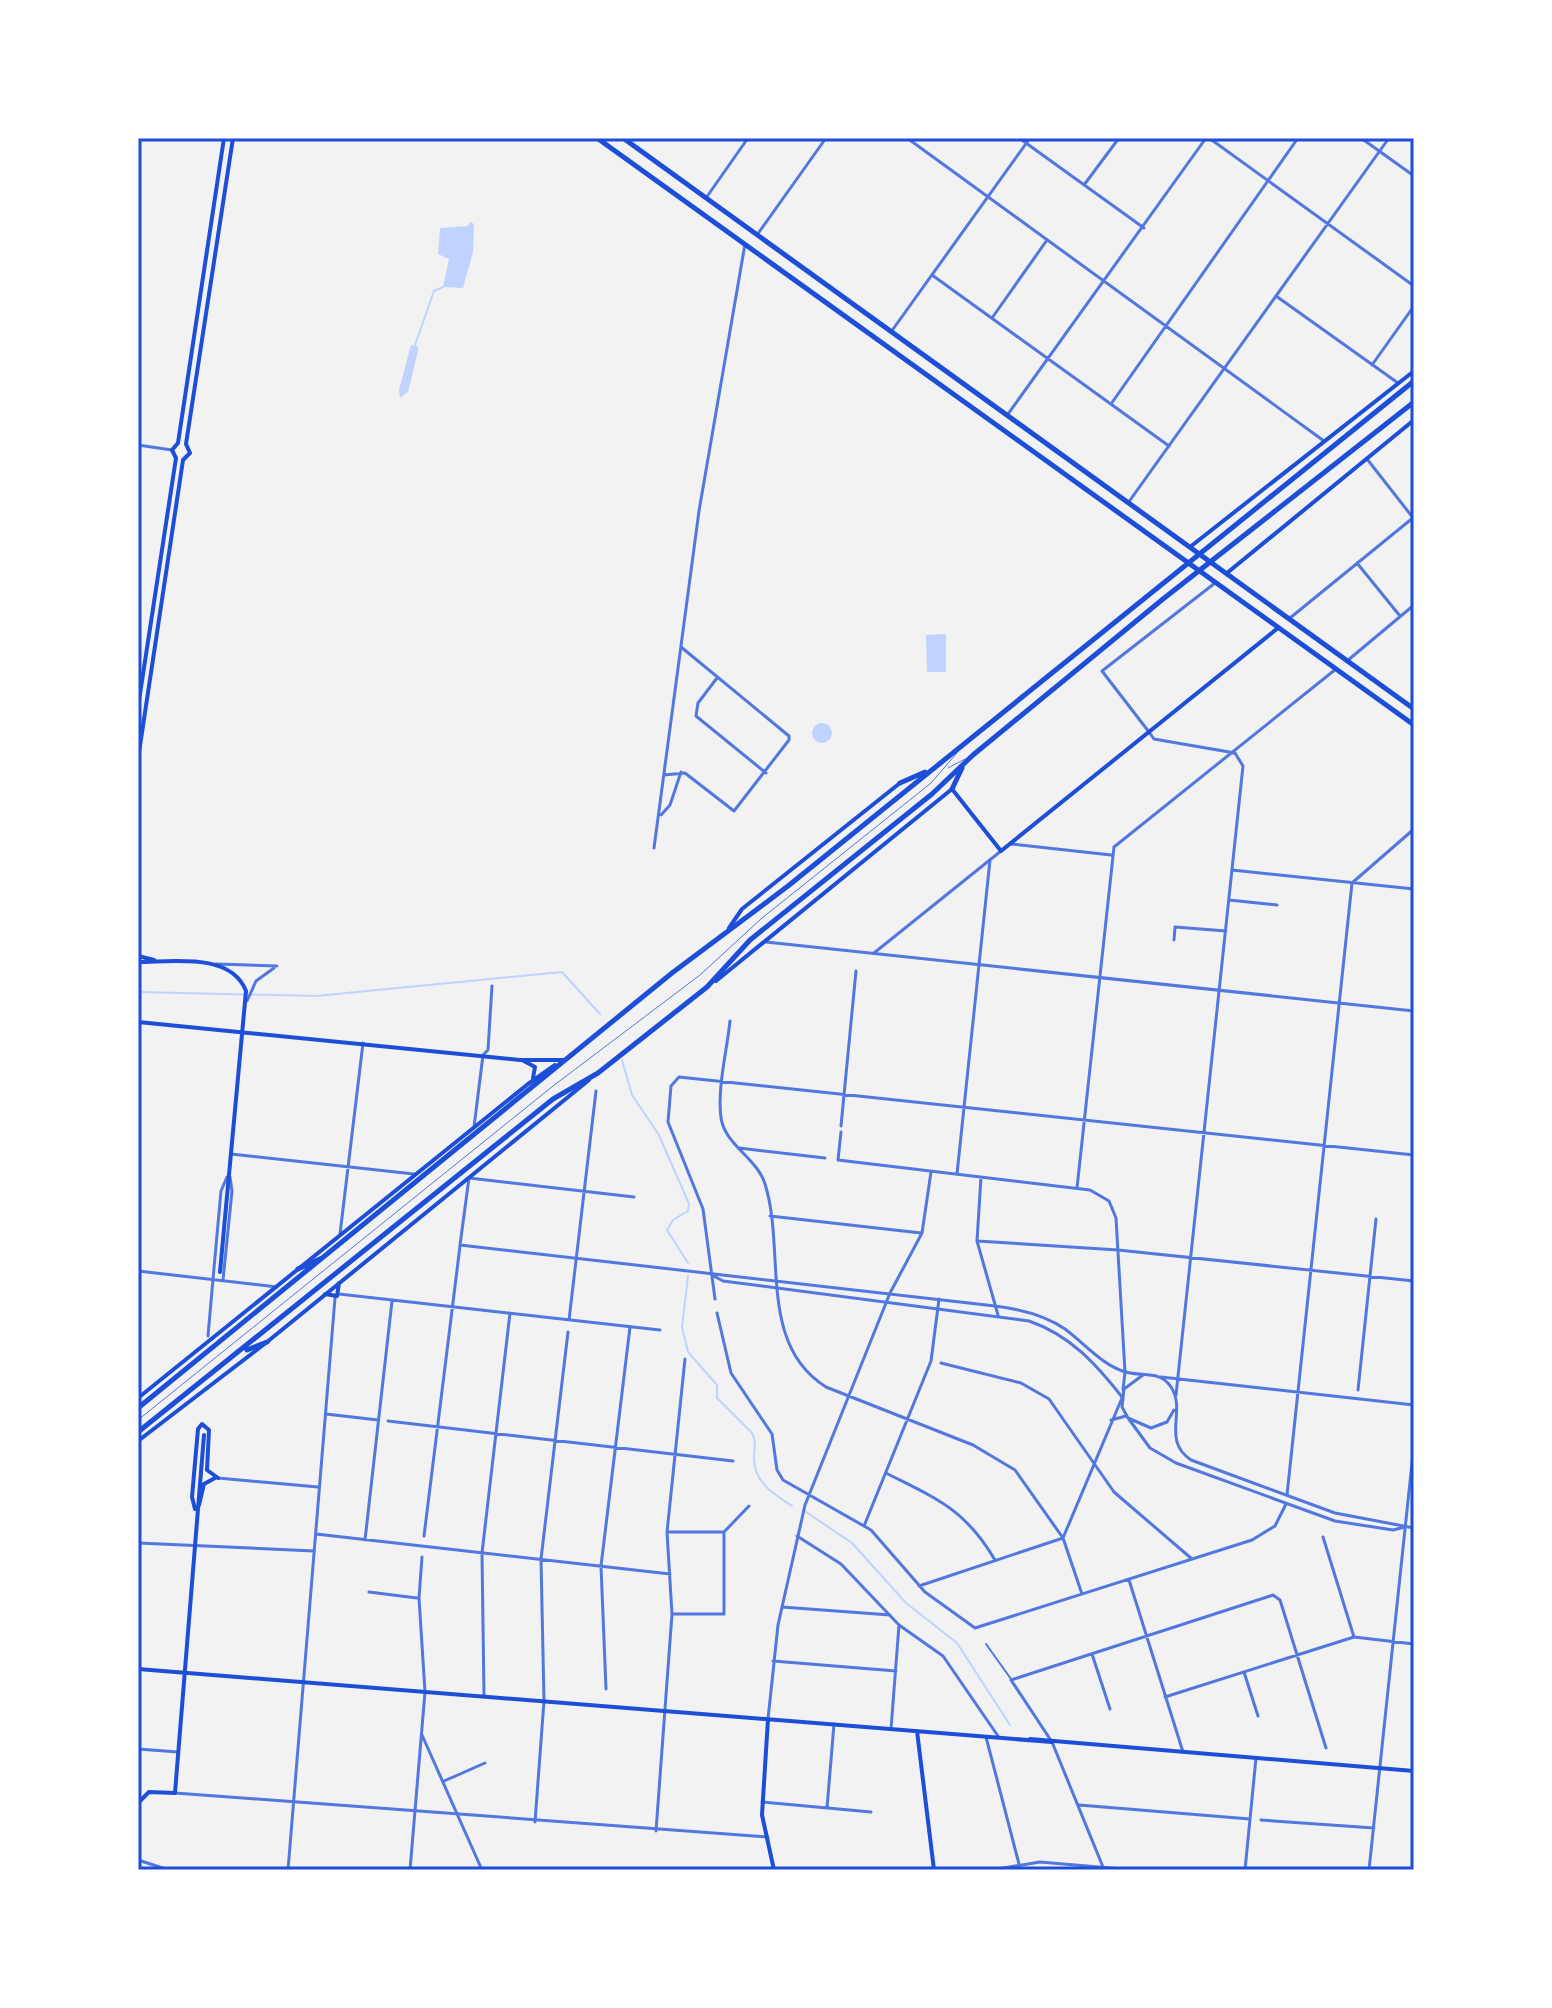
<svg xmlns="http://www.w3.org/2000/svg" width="1552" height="2008" font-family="'Times New Roman',serif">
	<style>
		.water { fill: #bfd3fe }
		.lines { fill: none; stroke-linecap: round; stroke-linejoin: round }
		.stream { stroke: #bfd3fe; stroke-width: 2 }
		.service { stroke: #5277de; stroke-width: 1 }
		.pedestrian { stroke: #5277de; stroke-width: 2 }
		.minor { stroke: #5277de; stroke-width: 3 }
		.tertiary { stroke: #5277de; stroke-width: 3 }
		.secondary { stroke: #1d4ed8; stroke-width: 4 }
		.trunk { stroke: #1d4ed8; stroke-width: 5 }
		.neatline { fill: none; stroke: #1d4ed8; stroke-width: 3 }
	</style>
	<rect width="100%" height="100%" fill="#f2f2f2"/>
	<path class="water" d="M 470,222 L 474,224 L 473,252 L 463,288 L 443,287 L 449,259 L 438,254 L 440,228 L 468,226 Z
		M 411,345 L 418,346 L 418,351 L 408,392 L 400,398 L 399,390 Z
		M 946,634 L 946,672 L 927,672 L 926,635 Z
		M812 733a10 10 0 1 1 20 0a10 10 0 1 1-20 0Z"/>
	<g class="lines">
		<path class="stream" d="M 415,345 L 434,291 L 443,287
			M 138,992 L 316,996 L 562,972 L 600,1014
			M 622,1060 L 632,1095 L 659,1135 L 689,1204 L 688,1211 L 673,1220 L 667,1230 L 688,1263
			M 688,1276 L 682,1327 L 688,1352 L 717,1385 L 717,1398 L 752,1433 C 757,1443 754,1449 754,1458 C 754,1483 774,1494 792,1506
			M 806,1512 L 852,1543 L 906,1603 L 957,1643 L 1010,1725"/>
		<path class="service" d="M 948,768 L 965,759
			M 138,1420 L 553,1086 L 700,975 L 762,918 L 931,783 L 957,753"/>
		<path class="pedestrian" d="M 986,1644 L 1011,1679"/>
		<path class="minor" d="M 907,138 L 1324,441
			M 1019,138 L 1144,228
			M 1361,138 L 1414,176
			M 1084,185 L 1119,138
			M 706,198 L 748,138
			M 757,235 L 826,138
			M 932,275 L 1169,446
			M 1276,296 L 1398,383
			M 992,318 L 1047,240
			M 1372,365 L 1414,306
			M 1111,404 L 1298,138
			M 1008,414 L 1206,138
			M 138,445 L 172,450
			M 1367,459 L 1414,519
			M 1357,563 L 1400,616
			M 1290,618 L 1414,517
			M 1347,661 L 1414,605
			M 717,678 L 698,703 L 696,716 L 766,773
			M 1149,732 L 1154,739 L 1235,753 L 1243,766 L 1176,1395
			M 664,775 L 685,773 L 734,811 L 789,740 L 789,736 L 681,647
			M 661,815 L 670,805 L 681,772
			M 1011,844 L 1111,855
			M 654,848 L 699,511 L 745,244
			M 1232,870 L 1414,889
			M 1229,900 L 1277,905
			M 1174,940 L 1175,927 L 1226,931
			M 216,964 L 277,966
			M 247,1001 L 256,981 L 274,968
			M 730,1021 C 727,1051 717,1088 721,1118 C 725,1145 757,1158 765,1184 C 786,1250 757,1344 826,1387 L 973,1445 L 1015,1470 L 1063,1538 L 1082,1594
			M 841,1126 L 856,971
			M 474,1127 L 483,1055 L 488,1050 L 492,986
			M 841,1132 L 838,1160 L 1090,1190 L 1109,1201 L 1116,1218 L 1125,1372 L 1123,1390
			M 739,1148 L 825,1158
			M 231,1154 L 414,1174
			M 957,1174 L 990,860
			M 981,1177 L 977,1241 L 998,1315
			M 469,1178 L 634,1197
			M 1077,1188 L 1114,847 L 1336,669
			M 770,1216 L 921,1233
			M 340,1234 L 363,1043
			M 977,1241 L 1118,1250 L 1414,1281
			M 339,1294 L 660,1330
			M 715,1299 L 703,1209 L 668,1122 L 671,1086 L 679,1077 L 1414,1155
			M 717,1313 L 731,1373 L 772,1434 L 777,1470 L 783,1480 L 871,1530 L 925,1592 L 975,1628 L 1252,1540 L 1275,1526 L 1286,1504
			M 569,1320 L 596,1091
			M 208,1336 L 213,1279
			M 941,1363 L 1021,1383 L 1049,1399 L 1114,1492 L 1192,1559
			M 1161,1377 L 1414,1405
			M 1358,1390 L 1376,1219
			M 326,1414 L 378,1420
			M 1111,1420 L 1126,1416
			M 388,1421 L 733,1461
			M 886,1473 C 937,1499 965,1509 995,1560
			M 218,1478 L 318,1487
			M 1287,1495 L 1352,883 L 1414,829
			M 864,1526 L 931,1361 L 939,1299
			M 668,1532 L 724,1532 L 749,1506
			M 316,1534 L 670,1574
			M 424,1536 L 460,1246
			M 797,1536 L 841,1564 L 899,1625 L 943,1656 L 998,1736
			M 1323,1537 L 1354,1637
			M 365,1540 L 392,1301
			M 138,1543 L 314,1551
			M 1129,1580 L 1183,1752
			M 919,1586 L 1063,1538 L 1122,1398
			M 369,1592 L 417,1598
			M 782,1607 L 890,1615
			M 672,1614 L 724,1614 L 724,1532
			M 1092,1654 L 1110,1709
			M 773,1661 L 896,1671
			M 1244,1672 L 1258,1716
			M 606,1689 L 601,1566 L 630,1327
			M 484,1696 L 482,1553 L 510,1313
			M 1165,1697 L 1354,1637 L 1414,1644
			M 768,1719 L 778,1625 L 805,1505 L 890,1293 L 922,1233 L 931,1172
			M 891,1729 L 899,1625
			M 422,1735 L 482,1870
			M 986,1737 L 1019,1864
			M 138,1749 L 178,1752
			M 444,1781 L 485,1763
			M 762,1802 L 871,1812
			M 1079,1805 L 1250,1819
			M 827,1808 L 834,1724
			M 1261,1820 L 1374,1828
			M 535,1822 L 544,1701 L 541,1559 L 568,1332
			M 656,1831 L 672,1614 L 667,1532 L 685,1359
			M 138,1860 L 169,1870
			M 1103,1867 L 1052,1742 L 1011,1680 L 1273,1595 L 1280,1600 L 1326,1748
			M 288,1870 L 335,1298
			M 410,1870 L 425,1692 L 419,1598 L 422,1557
			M 991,1870 L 1040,1862 L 1134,1870
			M 1245,1870 L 1256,1758
			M 1369,1870 L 1414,1444"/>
		<path class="tertiary" d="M 1209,138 L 1414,286
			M 891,332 L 1030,138
			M 1128,503 L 1389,138
			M 1149,732 L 1102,671 L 1215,583
			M 766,942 L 1414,1011
			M 874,953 L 1001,851
			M 469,1178 L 460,1245 L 995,1306 C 1020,1309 1045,1315 1065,1329 C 1084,1343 1103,1366 1126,1372 C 1142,1377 1160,1370 1171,1387 C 1187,1411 1161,1440 1191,1460 L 1335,1513 L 1414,1528
			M 138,1271 L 277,1287
			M 712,1275 L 723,1281 L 1029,1321 C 1070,1335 1096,1364 1122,1397
			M 213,1279 L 221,1191 L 227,1177
			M 223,1280 L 232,1191 L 230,1177
			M 1143,1375 L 1124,1389 L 1122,1407 L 1128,1418 L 1151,1428 L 1167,1422 L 1174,1410
			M 1128,1418 L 1150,1448 L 1176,1463 L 1335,1521 L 1393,1530 L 1405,1527
			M 175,1793 L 768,1837"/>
		<path class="secondary" d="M 1190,547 L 1414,371
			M 1227,573 L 1414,420
			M 138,707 L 176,458 L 172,450 L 178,443 L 224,138
			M 138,759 L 183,460 L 190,453 L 186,444 L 233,138
			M 729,928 L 742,909 L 900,783
			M 138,956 L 154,960
			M 138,962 C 172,962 231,952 246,991 L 220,1272
			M 716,981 L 952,789 L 1001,851 L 1278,628
			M 138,1022 L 520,1060 L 564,1060
			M 522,1060 L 535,1067 L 533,1078
			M 325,1294 L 337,1296 L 339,1283
			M 138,1398 L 528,1084 L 555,1065
			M 138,1441 L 267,1342 L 589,1080
			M 199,1505 L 204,1484 L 215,1478
			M 195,1509 L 192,1497 L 198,1429 L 202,1424 L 209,1430 L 207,1470 L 218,1478
			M 138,1669 L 1052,1742
			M 768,1719 L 762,1815 L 774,1870
			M 917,1731 L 934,1870
			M 1030,1739 L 1414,1771
			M 138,1803 L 149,1792 L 175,1793 L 204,1435"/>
		<path class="trunk" d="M 597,138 L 1414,725
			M 623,138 L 1414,709
			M 900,783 L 925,772
			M 952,789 L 962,768
			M 298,1269 L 322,1258
			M 247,1350 L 267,1342
			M 138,1408 L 672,973 L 788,886 L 1414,381
			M 138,1432 L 553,1099 L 598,1073 L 707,987 L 750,940 L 932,794 L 973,755 L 1163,599 L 1414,402"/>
	</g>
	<rect width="1552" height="2008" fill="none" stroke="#ffffff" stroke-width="280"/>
	<rect x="140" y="140" width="1272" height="1728" class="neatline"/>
</svg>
